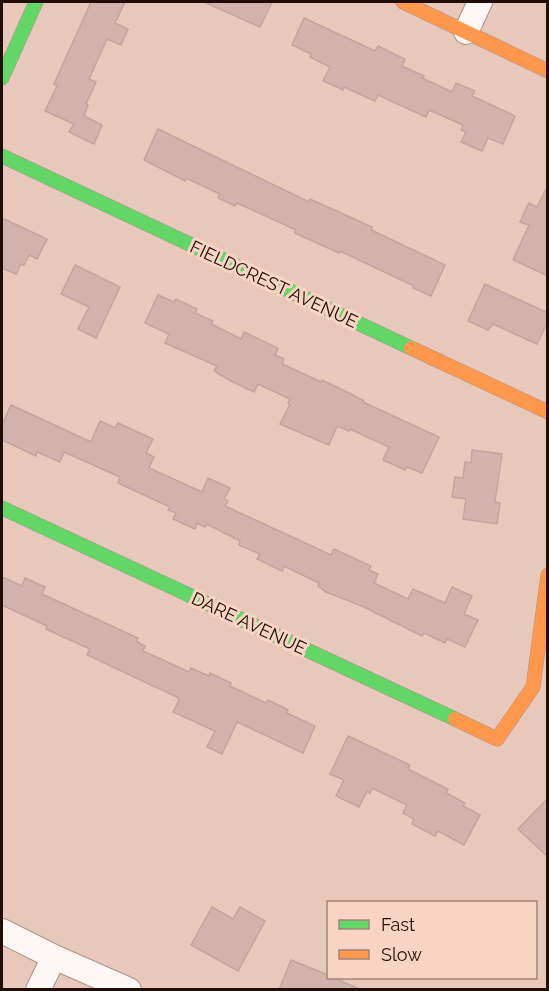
<svg xmlns="http://www.w3.org/2000/svg" width="549" height="991" viewBox="0 0 549 991" font-family="Raleway,sans-serif">
  <style>
    .building { fill: #d3b4ad; stroke: #c0a69f; stroke-width: 1.5 }
    .lines { fill: none; stroke-linecap: round; stroke-linejoin: round }
    .street-casing { stroke: #ac9388; stroke-width: 26 }
    .fast-casing { stroke: #ac9388; stroke-width: 15 }
    .slow-casing { stroke: #ac9388; stroke-width: 15 }
    .street { stroke: #fcf7f5; stroke-width: 24 }
    .fast { stroke: #63d668; stroke-width: 14 }
    .slow { stroke: #ff974d; stroke-width: 14 }
    .labels { text-anchor: middle; dominant-baseline: central; stroke-width: 6; stroke-linejoin: round; paint-order: stroke }
    .street-label { font-size: 18px; fill: #210d05; stroke: #f8d4c4 }
  </style>
  <rect width="100%" height="100%" fill="#e8c8ba"/>
  <!-- building -->
  <g class="building">
    <path d="M91,2h34l-10,21 13,6 -7,16 -14,-6 -18,40 7,3 -10,22 2,1 -4,11 18,9 -8,19 -25,-12 5,-8 -29,-13 12,-25 -3,-2z"/>
    <path d="M204,2h68l-12,25z"/>
    <path d="M304,18l71,33 3,-5 27,13 -3,7 22,10 -2,2 30,14 4,-9 19,8 -3,5 43,20 -12,28 -15,-6 -6,13 -21,-9 5,-10 -5,-2 2,-5 -34,-15 -3,7 -48,-22 -3,6 -31,-14 -1,3 -20,-9 7,-14 -20,-10 1,-3 -19,-9z"/>
    <path d="M158,129l151,73 1,-3 62,28 -1,3 74,35 -14,31 -18,-8 1,-2 -74,-35 -1,2 -44,-20 1,-3 -59,-27 -2,3 -17,-8 2,-4 -34,-16 -1,3 -41,-21z"/>
    <path d="M548,185v91l-35,-16 16,-35 -9,-3 9,-19 8,4z"/>
    <path d="M2,218l45,21 -10,20 -8,-4 -5,10 -3,-1 -5,10 -14,-6z"/>
    <path d="M75,265l45,22 -24,51 -18,-9 11,-22 -28,-13z"/>
    <path d="M485,284l63,29v8l-11,23 -44,-20 -5,6 -20,-9z"/>
    <path d="M158,295l16,7 2,-3 21,10 -2,4 18,8 -2,3 30,15 3,-7 34,16 -3,7 9,4 -2,5 39,18 1,-2 27,13 15,8 -1,1 76,35 -17,36 -15,-6 -2,3 -22,-10 6,-13 -39,-18 -1,2 -12,-5 -8,19 -49,-21 10,-20 -2,-1 2,-4 -32,-15 -4,8 -25,-12 -15,-9 3,-5 -52,-23 4,-9 -24,-11z"/>
    <path d="M11,405l80,37 9,-21 15,7 3,-5 35,16 -7,14 8,4 -5,11 53,24 6,-14 22,10 -6,11 4,2 -3,5 106,49 3,-6 37,17 -2,4 9,4 -4,9 34,16 5,-10 32,14 7,-16 20,9 -8,18 14,6 -13,27 -18,-8 -2,4 -21,-10 -2,3 -60,-30 -36,-14 -8,-6 1,-3 -35,-17 -2,5 -25,-12 3,-5 -21,-9 1,-4 -33,-17 -2,3 -8,-4 -2,6 -22,-10 3,-6 -8,-3 2,-3 -52,-24 2,-6 -56,-25 -4,10 -23,-10 -1,4 -34,-16v-15z"/>
    <path d="M472,450l30,4 -7,48 5,1 -3,21 -34,-5 3,-20 -14,-2 3,-20 8,1 2,-16 6,1z"/>
    <path d="M2,577l20,9 3,-8 20,9 -3,7 96,44 -2,3 9,5 -2,5 46,21 2,-4 18,8 1,-3 21,10 -1,3 36,17 2,-3 20,10 -1,3 28,13 -12,27 -66,-31 -15,32 -15,-7 8,-16 -42,-19 6,-12 -2,-3 -90,-42 3,-6 -44,-20 1,-3 -45,-21z"/>
    <path d="M348,736l62,29 -2,4 40,20 -2,4 19,10 -2,3 17,9 -16,30 -26,-14 -3,5 -23,-12 2,-5 -11,-6 4,-8 -35,-17 -2,5 -3,-2 -8,16 -23,-11 8,-16 -14,-6z"/>
    <path d="M548,798v59l-30,-28z"/>
    <path d="M212,907l21,12 7,-12 25,14 -27,50 -47,-26z"/>
    <path d="M291,960l37,15v3h6l28,12h-83z"/>
  </g>
  <g class="lines">
    <defs>
      <g id="street">
        <path d="M466,32l14,-30"/>
        <path d="M2,931l52,26 75,33"/>
        <path d="M38,990l16,-33"/>
      </g>
      <g id="fast">
        <path d="M2,78l34,-76"/>
        <path d="M2,156l409,192"/>
        <path d="M2,508l453,211"/>
      </g>
      <g id="slow">
        <path d="M403,2l145,69"/>
        <path d="M411,348l137,64"/>
        <path d="M455,719l42,20 36,-52 15,-112"/>
      </g>
    </defs>
    <!-- street casing -->
    <use href="#street" class="street-casing"/>
    <!-- fast casing -->
    <use href="#fast" class="fast-casing"/>
    <!-- slow casing -->
    <use href="#slow" class="slow-casing"/>
    <!-- street -->
    <use href="#street" class="street"/>
    <!-- fast -->
    <use href="#fast" class="fast"/>
    <!-- slow -->
    <use href="#slow" class="slow"/>
  </g>
  <g class="labels">
    <!-- street labels -->
    <g class="street-label">
      <text transform="translate(274 284) rotate(25)">FIELDCREST AVENUE</text>
      <text transform="translate(249 623) rotate(25)">DARE AVENUE</text>
    </g>
  </g>
  <!-- border -->
  <rect width="549" height="991" fill="none" stroke="#210d05" stroke-width="6"/>
  <!-- legend -->
  <rect x="327" y="901" width="210" height="78" fill="#f8d4c4" stroke="#a28478" stroke-width="1.5"/>
  <rect x="339" y="920" width="30" height="9" fill="#63d668" stroke="#a28478" stroke-width="1.5"/>
  <text x="381" y="931" font-size="18" fill="#210d05">Fast</text>
  <rect x="339" y="950" width="30" height="9" fill="#ff974d" stroke="#a28478" stroke-width="1.5"/>
  <text x="381" y="961" font-size="18" fill="#210d05">Slow</text>
</svg>
